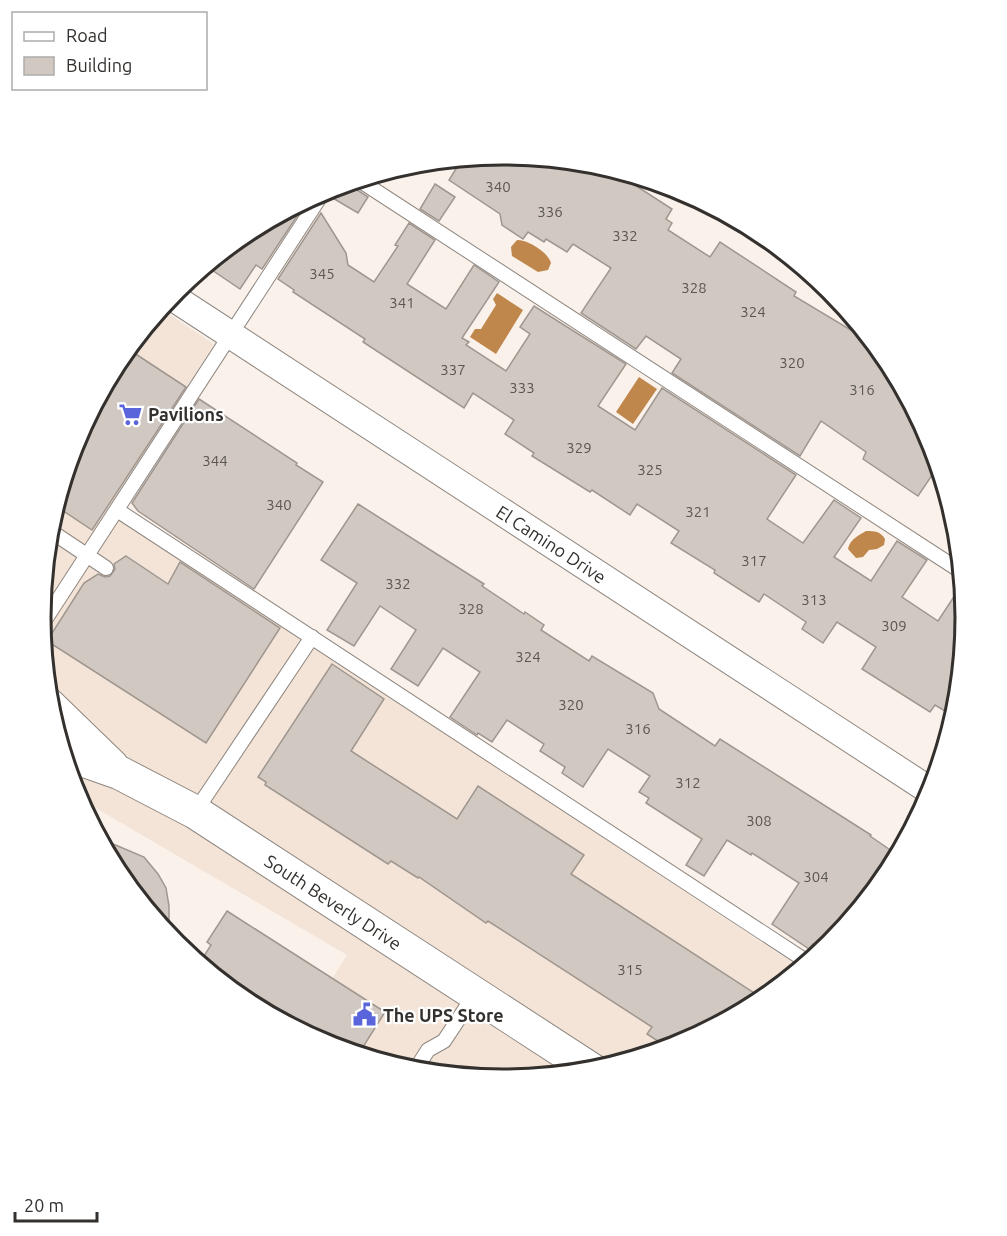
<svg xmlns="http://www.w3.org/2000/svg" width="1007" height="1236" viewBox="0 0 1007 1236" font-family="Ubuntu,sans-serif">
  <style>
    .built { fill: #f3e4d7 }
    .water { fill: #c0874c }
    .building { fill: #d1c9c1; stroke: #9e968f; stroke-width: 1.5 }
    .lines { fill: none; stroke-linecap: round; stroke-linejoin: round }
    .lane-casing { stroke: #8f8780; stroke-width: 16 }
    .street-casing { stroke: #8f8780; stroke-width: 29 }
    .secondary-casing { stroke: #8f8780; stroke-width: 35 }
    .lane { stroke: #fff; stroke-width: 14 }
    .street { stroke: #fff; stroke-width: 27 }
    .secondary { stroke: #fff; stroke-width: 33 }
    .labels { text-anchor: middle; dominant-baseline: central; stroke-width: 4.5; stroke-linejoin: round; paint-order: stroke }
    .number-label { font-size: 15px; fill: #5a5652 }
    .poi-label { font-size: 18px; font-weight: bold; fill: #33302d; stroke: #fff; text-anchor: start }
    .street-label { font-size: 18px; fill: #33302d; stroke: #fff }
    .rim { fill: none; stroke: #33302d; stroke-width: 3 }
  </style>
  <rect width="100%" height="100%" fill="#faf1ea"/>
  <!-- built -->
  <path class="built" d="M161,309l53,35 -105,167 693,458 -42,34 -80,43 -87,26 -90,9 -90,-9 -87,-26 -26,-15 47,-76 -270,-158 -28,-89 -8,-90 8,-91 27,-87 43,-80z"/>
  <!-- water -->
  <g class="water">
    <path d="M517,240c11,0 31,12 34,23l-3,7 -10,2 -26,-16 -1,-9z"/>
    <path d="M497,293l26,17 -27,44 -26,-17 5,-8h6l15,-24 -3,-6z"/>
    <path d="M639,377l18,12 -24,35 -17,-12z"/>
    <path d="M866,531c9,0 14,0 19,8l-1,6 -7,4 -8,1 -6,7 -7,1 -8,-9c2,-10 10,-13 18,-18z"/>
  </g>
  <!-- building -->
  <g class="building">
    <path d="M504,155l90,9 16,5 62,40 -6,10 6,4 -4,7 42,27 10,-15 76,50 -2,4 82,49 13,16 42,80 8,24 -21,31 -55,-37 3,-7 -45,-31 -21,35 -128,-83 9,-14 -35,-23 -10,13 -55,-36 30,-45 -38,-24 -6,8 -21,-13 -2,3 -16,-10 -5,7 -21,-14 -2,-11 -51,-34 13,-21z"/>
    <path d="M349,183h2l3,5 14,9 -10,16 -27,-16 1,-9z"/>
    <path d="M435,184l20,13 -16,24 -19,-12z"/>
    <path d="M307,201l-45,68 -6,-4 -16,24 -34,-23 41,-33z"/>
    <path d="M321,213l25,40 2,12 26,17 24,-36 -3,-1 14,-22 26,17 -28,44 39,25 28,-44 25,17 -37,56 7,4 -3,3 40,26 24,-37 -10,-7 14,-21 92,58 -28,42 37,24 27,-42 134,87 -29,44 36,24 31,-43 27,18 -27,39 37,24 26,-40 30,19 -25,37 36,24 25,-38 3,35 -8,91 -3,8 -20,-12 -5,7 -68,-43 14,-22 -39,-25 -14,21 -21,-14 4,-7 -42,-28 -5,8 -45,-29 1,-3 -44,-27 8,-12 -42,-27 -7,11 -38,-25 -2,2 -58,-36 2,-3 -29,-19 9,-14 -41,-27 -9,15 -101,-66 2,-3 -72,-47 1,-2 -16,-11z"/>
    <path d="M128,349l58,38 -94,143 -36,-24 20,-65 43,-81z"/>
    <path d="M199,399l98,64 -1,2 27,17 -69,107 -116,-78 -6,-8z"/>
    <path d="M358,504l126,80 -2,2 42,28 1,-2 19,13 -3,5 48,31 3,-5 61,37 6,16 56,37 5,-7 151,96 -1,1 29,20 -11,20 -57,70 -7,5 -11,-7 -4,5 -37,-25 27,-41 -47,-30 -1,2 -24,-15 -23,36 -18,-11 16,-26 -56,-36 3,-5 -10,-6 11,-16 -42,-27 -25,38 -21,-14 3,-6 -25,-16 4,-7 -37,-24 -15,22 -14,-9 -1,2 -27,-18 30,-45 -37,-24 -25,38 -27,-17 25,-39 -36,-24 -26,40 -27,-16 30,-47 -36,-23z"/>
    <path d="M126,556l42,28 12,-22 100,66 -74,115 -159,-102 37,-58 14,-9 7,3 5,-1 5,-7 -1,-5z"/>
    <path d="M332,664l52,35 -33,52 106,68 21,-33 106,69 -13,19 194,126 -85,46 -10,3 -23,-15 5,-7 -164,-106 -2,2 -67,-46 -1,1 -27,-17 -3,3 -123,-79 1,-3 -8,-5z"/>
    <path d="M99,838l45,19 14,17 8,14 3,18v30l-51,-61z"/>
    <path d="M227,911l158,101 -27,43 -32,-9 -80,-43 -47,-39 12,-19 -4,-3z"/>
  </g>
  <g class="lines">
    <defs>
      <g id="lane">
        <path d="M359,180l603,392"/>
        <path d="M117,510l692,453"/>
        <path d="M49,530l57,38"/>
        <path d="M41,626l283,-435"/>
        <path d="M195,812l117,-175"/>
        <path d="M414,1072l14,-22 16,-9 31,-47"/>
      </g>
      <g id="street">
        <path id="s1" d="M171,296l761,496"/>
      </g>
      <g id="secondary">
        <path d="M49,705l63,61"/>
        <path id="s2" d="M63,753l57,20 75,39 400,260"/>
      </g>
    </defs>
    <!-- lane casing -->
    <use href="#lane" class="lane-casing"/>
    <!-- street casing -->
    <use href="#street" class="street-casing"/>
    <!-- secondary casing -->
    <use href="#secondary" class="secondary-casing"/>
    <!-- lane -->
    <use href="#lane" class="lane"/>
    <!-- street -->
    <use href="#street" class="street"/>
    <!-- secondary -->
    <use href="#secondary" class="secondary"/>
  </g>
  <!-- icons -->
  <defs>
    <symbol id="supermarket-bare" viewBox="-9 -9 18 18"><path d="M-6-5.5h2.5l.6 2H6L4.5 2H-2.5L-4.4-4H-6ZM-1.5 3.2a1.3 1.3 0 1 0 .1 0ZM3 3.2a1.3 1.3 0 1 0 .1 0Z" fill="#5a64db" stroke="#fff" stroke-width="2.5" paint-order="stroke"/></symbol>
    <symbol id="civic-bare" viewBox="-9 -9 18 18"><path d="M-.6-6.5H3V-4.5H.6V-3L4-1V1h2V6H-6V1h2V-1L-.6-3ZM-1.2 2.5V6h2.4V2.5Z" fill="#5a64db" stroke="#fff" stroke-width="2.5" paint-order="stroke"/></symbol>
  </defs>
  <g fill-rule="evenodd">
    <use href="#supermarket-bare" x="114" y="398" width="33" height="33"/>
    <use href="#civic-bare" x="348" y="998" width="33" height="33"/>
  </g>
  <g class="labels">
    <!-- number labels -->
    <g class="number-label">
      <text x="498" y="186">340</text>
      <text x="550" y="211">336</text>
      <text x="625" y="235">332</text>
      <text x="322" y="273">345</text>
      <text x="694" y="287">328</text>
      <text x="402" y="302">341</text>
      <text x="753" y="311">324</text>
      <text x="792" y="362">320</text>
      <text x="453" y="369">337</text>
      <text x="522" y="387">333</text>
      <text x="862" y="389">316</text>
      <text x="579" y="447">329</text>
      <text x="215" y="460">344</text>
      <text x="650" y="469">325</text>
      <text x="279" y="504">340</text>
      <text x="698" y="511">321</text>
      <text x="754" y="560">317</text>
      <text x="398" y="583">332</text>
      <text x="814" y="599">313</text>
      <text x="471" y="608">328</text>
      <text x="894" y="625">309</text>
      <text x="528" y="656">324</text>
      <text x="571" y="704">320</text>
      <text x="638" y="728">316</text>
      <text x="688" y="782">312</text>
      <text x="759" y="820">308</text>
      <text x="816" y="876">304</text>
      <text x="630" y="969">315</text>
    </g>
    <!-- poi labels -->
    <g class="poi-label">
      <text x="148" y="414">Pavilions</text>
      <text x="383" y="1015">The UPS Store</text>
    </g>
    <!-- street labels -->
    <g class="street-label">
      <text stroke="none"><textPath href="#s1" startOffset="454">El Camino Drive</textPath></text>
      <text stroke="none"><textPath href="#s2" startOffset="310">South Beverly Drive</textPath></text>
    </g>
  </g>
  <!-- crop -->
  <path d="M0 0H1007V1236H0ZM51 617a452 452 0 1 1 904 0a452 452 0 1 1-904 0Z" fill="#fff" fill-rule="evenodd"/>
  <path class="rim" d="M51 617a452 452 0 1 1 904 0a452 452 0 1 1-904 0Z"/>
  <!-- legend -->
  <rect x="12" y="12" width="195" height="78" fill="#ffffff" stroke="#adacab" stroke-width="1.5"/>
  <rect x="24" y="32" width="30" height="9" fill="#ffffff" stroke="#adacab" stroke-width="1.5"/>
  <text x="66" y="42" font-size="18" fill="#33302d">Road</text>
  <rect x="24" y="57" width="30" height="18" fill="#d1c9c1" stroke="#adacab" stroke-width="1.5"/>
  <text x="66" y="72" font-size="18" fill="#33302d">Building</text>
  <!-- scale -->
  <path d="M15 1212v9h82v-9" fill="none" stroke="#33302d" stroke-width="3"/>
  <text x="24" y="1212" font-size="18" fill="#33302d" stroke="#ffffff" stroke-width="4.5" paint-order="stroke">20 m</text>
</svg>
